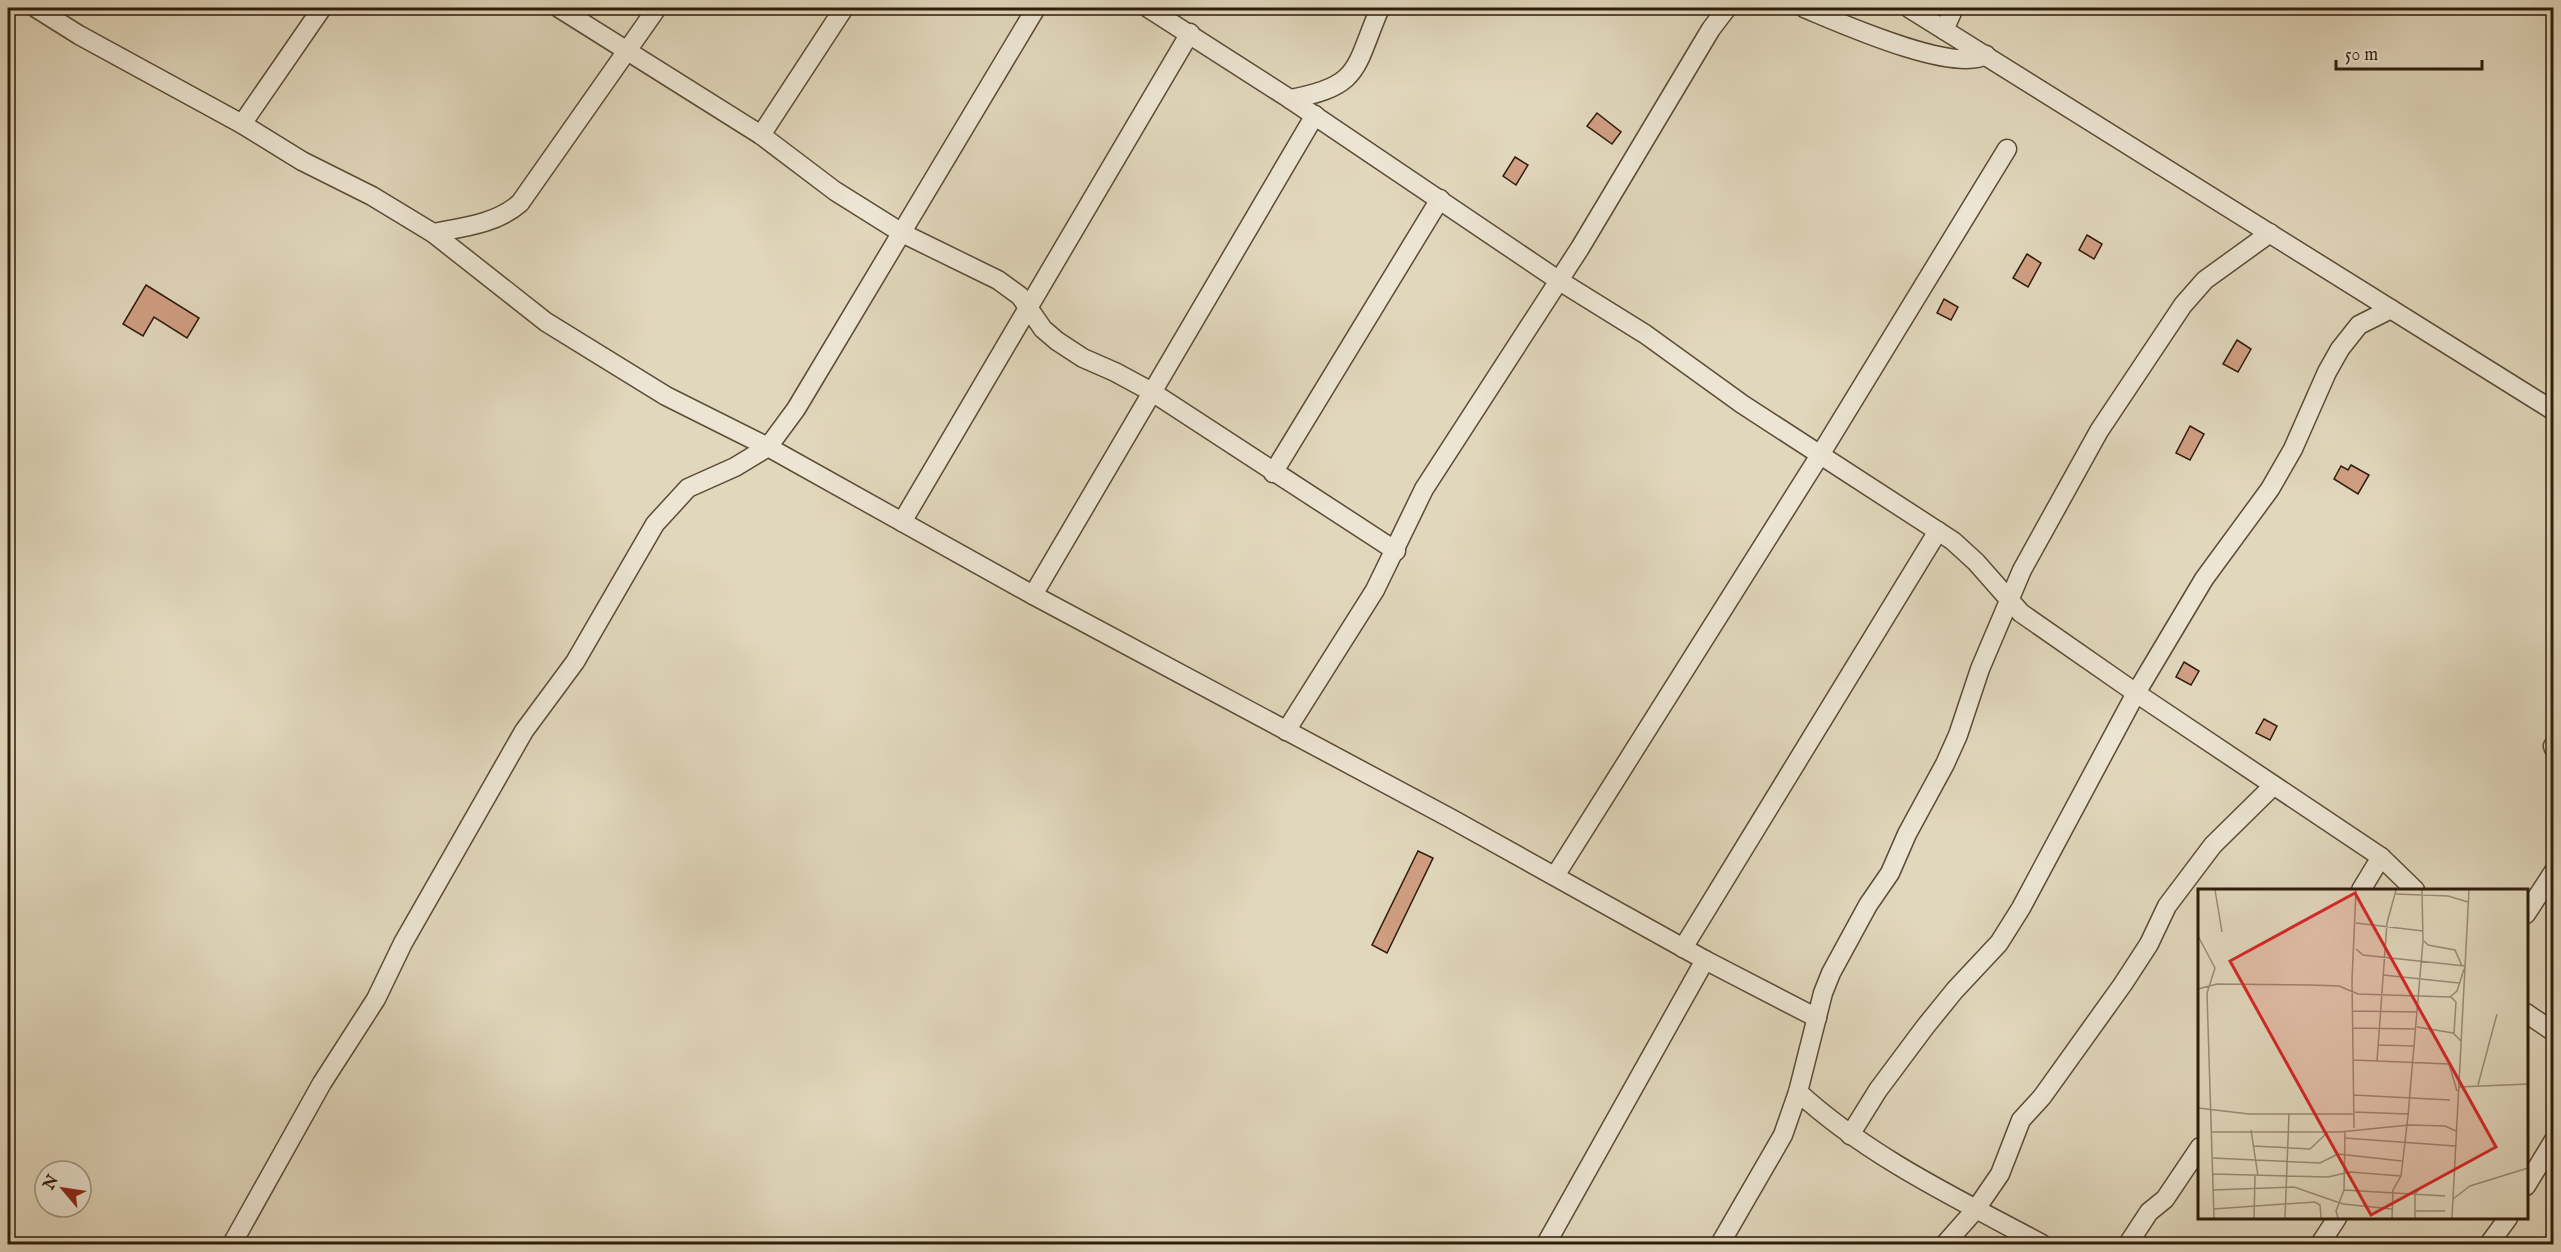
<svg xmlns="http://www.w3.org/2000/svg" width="2561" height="1252" viewBox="0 0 2561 1252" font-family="'IM FELL English',serif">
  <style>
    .building { fill: #d09e82; stroke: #2e1c0a; stroke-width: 1.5 }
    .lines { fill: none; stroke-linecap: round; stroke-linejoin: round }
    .street-casing { stroke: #5b4b36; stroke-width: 21 }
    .street { stroke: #ece5d3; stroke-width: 18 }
    .inset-road { fill: none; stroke: #998c75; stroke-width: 1.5 }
    .view { fill: #d62828; fill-opacity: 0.15; stroke: #d62828; stroke-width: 3 }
    .inset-edge { fill: none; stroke: #2e1c0a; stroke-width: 3 }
  </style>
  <rect width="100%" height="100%" fill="#e1d7bc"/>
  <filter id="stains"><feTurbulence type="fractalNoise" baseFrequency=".00333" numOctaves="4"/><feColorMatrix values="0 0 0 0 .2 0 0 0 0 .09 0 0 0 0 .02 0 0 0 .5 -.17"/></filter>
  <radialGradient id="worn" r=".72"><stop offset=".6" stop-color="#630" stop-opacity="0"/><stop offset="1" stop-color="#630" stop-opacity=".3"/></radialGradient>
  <!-- building -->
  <g class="building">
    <path d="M1597,113l24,19 -9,12 -25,-18z"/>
    <path d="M1515,157l13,8 -12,20 -13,-9z"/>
    <path d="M2087,235l15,9 -8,15 -15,-9z"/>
    <path d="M2027,254l14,9 -13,24 -15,-9z"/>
    <path d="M146,285l53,33 -12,20 -33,-21 -11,19 -20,-12z"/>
    <path d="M1944,299l14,8 -7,13 -14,-7z"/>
    <path d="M2237,340l14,9 -13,23 -15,-8z"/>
    <path d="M2190,426l14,8 -14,26 -14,-7z"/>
    <path d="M2351,465l18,10 -11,19 -24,-15 7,-13 7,4z"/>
    <path d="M2184,662l15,9 -8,14 -15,-8z"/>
    <path d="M2264,719l13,7 -7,14 -14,-7z"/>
    <path d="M1418,851l15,7 -46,95 -15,-8z"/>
  </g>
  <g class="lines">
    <defs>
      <g id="street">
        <path d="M36,8l43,27 163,89 60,37 70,35 61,37 113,89 120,74 102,51 265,148 417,223 255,142 112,58"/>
        <path d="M559,8l202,127 74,56 67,42 96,47 22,16 23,33 14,12 26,17 32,14 37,20 244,159"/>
        <path d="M1148,8l142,91 268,181 87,54 97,70 211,137 23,21 45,51 115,80 245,164 34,33"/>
        <path d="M1804,8c34,14 149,66 182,47"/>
        <path d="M1909,8l645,403"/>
        <path d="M1944,30l10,-22"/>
        <path d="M1290,99c72,-13 64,-31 90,-91"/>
        <path d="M242,124l80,-116"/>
        <path d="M761,135l83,-127"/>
        <path d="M433,233c31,-6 63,-9 87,-30l137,-195"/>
        <path d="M1273,473l167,-274"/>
        <path d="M902,522l288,-489"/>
        <path d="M1033,595l282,-480"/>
        <path d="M1286,731l89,-141 49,-101 156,-241 131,-219 16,-21"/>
        <path d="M2553,746l1,3"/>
        <path d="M1555,876l265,-421 187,-306"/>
        <path d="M2361,890l20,-33"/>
        <path d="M2526,914l28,-43"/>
        <path d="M1683,948l255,-417"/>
        <path d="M2526,1013l28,19"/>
        <path d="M1798,1092c71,65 160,107 244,152"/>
        <path d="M1850,1135l28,-45 47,-63 30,-37 44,-47 22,-35 115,-215 68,-114 66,-90 23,-40 34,-77 13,-23 19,-24 32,-16"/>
        <path d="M2526,1186l28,-46"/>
        <path d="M232,1244l90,-161 54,-84 27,-56 121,-212 51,-69 80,-138 33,-36 47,-21 33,-20 28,-38 240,-401"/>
        <path d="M1546,1244l159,-284"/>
        <path d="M1720,1244l63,-109 15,-43 25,-99 8,-20 37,-68 22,-32 17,-39 38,-70 13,-29 22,-66 42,-99 77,-139 84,-126 22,-25 65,-47"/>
        <path d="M1945,1244l31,-35 24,-35 21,-54 21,-23 81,-113 26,-40 18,-38 46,-61 60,-59"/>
        <path d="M2128,1244l21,-32 16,-13 35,-52"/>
        <path d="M2320,1244l17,-26"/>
        <path d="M2489,1244l19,-26"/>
      </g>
    </defs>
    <!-- street casing -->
    <use href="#street" class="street-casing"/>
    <!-- street -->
    <use href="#street" class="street"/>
  </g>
  <!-- overview -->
  <g transform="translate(2198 889)">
    <rect width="330" height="330" fill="#e1d7bc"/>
    <path class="inset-road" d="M17,1l7,42M198,5l52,2 20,6M158,34l67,8M0,47l17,32 -8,25 7,225M226,52l4,4 27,5 7,16M158,60l7,6 102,11M185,86l76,8M0,100l19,-5 94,1 28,1 19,8 92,3 7,-6 7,-22M253,108l5,5 -2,31M154,122l65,1M219,138l36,6 8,8M154,139l64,1M180,156l36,1M155,171l96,4 8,27M179,172l10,-138 9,-33M280,196l19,-71M261,198l69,-3M155,206l97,5M0,219l51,6h104M155,223l55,2M156,239l-2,-148 4,-90M53,241l7,46M13,243h129l69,-7 36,1 11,5M146,249l111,8M55,257l57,3 18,-17M15,269l107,5 18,-9 64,7M15,285l115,3 22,-5 51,4M15,301l81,-3 49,17 49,5M146,301l101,6M255,310l17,-13 58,-18M15,320l102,-7 5,3 1,13M217,322h30M56,329l1,-42M87,329l4,-104M140,329l-2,-7 8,-21 1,-59M194,329l1,-28 8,-14 7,-60 15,-175 -1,-51M217,329v-24l6,-7M254,329l17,-328"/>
    <path class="view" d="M157,4l141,254 -125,68 -141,-254z"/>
    <rect width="330" height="330" class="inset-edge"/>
  </g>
  <!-- margin -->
  <rect width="2561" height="1252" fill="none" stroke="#e1d7bc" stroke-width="30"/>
  <rect x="9" y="9" width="2543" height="1234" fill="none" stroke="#2e1c0a" stroke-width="3"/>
  <rect x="15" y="15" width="2531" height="1222" fill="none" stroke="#2e1c0a" stroke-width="1.5"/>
  <!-- north arrow -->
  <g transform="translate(63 1189) rotate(299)"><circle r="28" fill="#ece5d3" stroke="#a09583" stroke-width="1.5"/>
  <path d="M0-4.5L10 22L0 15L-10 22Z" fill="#8f2418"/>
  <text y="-9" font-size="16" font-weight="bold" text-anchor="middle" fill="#2e1c0a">N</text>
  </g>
  <!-- scale -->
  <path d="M2336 60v9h146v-9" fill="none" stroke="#2e1c0a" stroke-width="3"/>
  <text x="2345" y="60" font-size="18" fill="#2e1c0a" stroke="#ece5d3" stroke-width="4.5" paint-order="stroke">50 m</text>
  <rect width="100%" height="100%" filter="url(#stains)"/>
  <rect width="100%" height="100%" fill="url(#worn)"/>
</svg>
